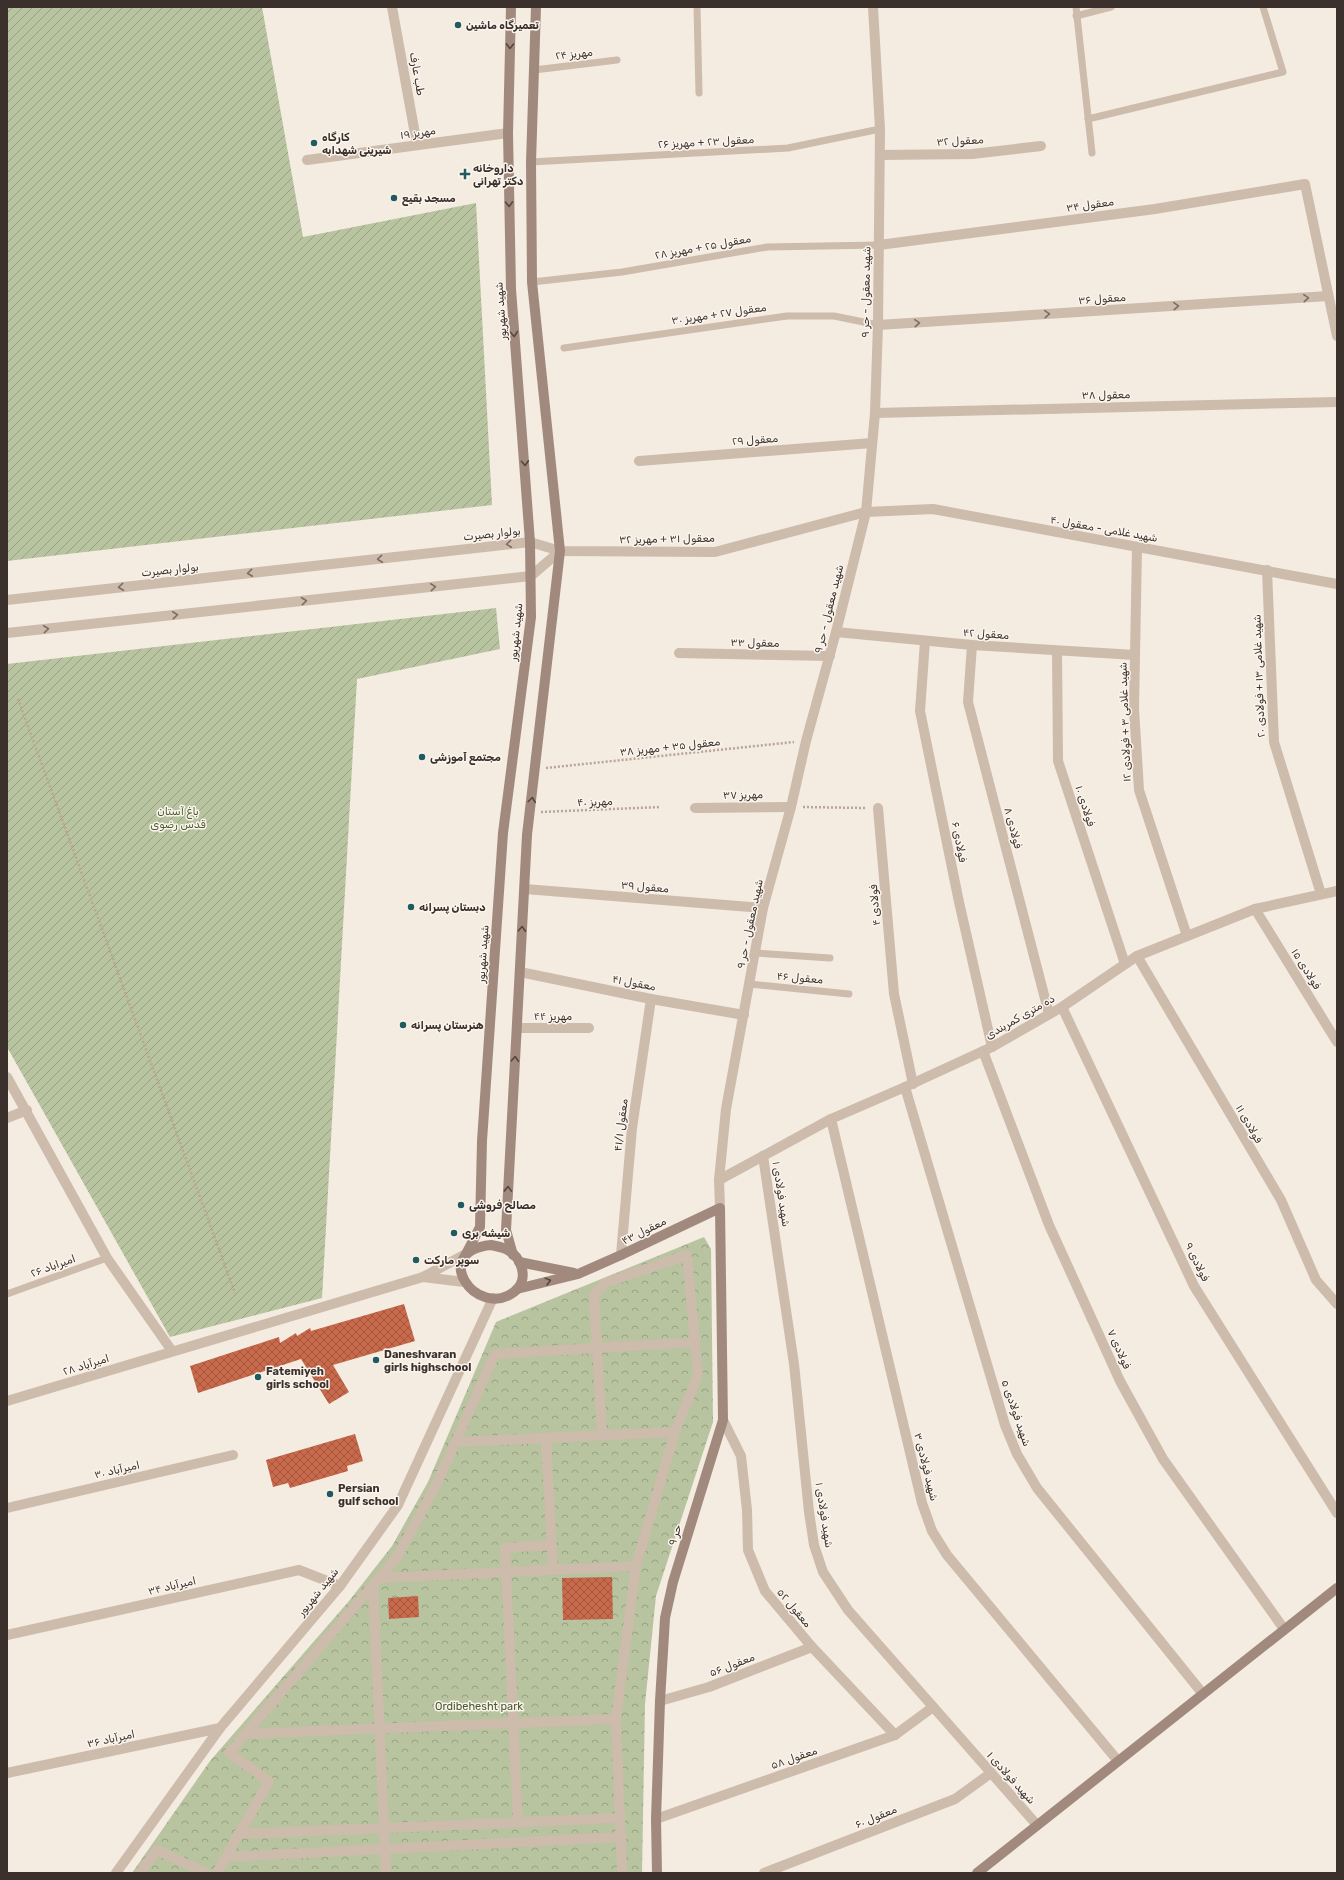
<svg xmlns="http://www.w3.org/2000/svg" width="1344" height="1880" viewBox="0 0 1344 1880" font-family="Rubik,'Noto Sans Arabic',sans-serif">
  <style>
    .park { fill: url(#park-crowns) }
    .garden { fill: url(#garden-furrows) }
    .building { fill: url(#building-cross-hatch) }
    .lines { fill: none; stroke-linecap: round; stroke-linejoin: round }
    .path { stroke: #b9a596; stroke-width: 2.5; stroke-dasharray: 2 2; stroke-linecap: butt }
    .lane { stroke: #cdbbac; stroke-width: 7 }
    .street { stroke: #cdbbac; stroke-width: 10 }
    .secondary { stroke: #a18a7d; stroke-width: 10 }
    .oneway { stroke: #544640 }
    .oneway2 { stroke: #7d6f65 }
    .poi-dot { fill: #1f5a5e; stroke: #fbf5ee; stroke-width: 1.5 }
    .labels { text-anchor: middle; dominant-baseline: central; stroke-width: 3; stroke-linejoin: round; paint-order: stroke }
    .poi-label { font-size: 11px; font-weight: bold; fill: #3b302b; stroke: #fbf5ee; text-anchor: start }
    .street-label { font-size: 11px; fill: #3b302b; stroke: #fbf5ee }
    .park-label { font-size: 11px; fill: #4a5a2e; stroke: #fbf5ee }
  </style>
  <defs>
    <pattern id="park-crowns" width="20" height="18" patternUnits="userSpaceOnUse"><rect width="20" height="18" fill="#b8c4a0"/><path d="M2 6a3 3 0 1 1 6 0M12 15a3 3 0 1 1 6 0" fill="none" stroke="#97a083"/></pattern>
    <pattern id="garden-furrows" width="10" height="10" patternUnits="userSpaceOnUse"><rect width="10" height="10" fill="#b8c4a0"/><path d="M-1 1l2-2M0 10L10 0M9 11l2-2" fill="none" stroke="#97a083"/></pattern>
    <pattern id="building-cross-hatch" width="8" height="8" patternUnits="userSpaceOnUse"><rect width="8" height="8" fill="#c8694b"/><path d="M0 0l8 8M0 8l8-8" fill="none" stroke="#a4573f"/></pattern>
  </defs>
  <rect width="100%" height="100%" fill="#f4ebe1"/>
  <!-- park -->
  <path class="park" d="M704,1237l7,12 2,173 -57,174 -11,108 -3,169h-510l78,-112 139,-160 43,-55 36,-64 68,-160z"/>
  <!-- garden -->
  <g class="garden">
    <path d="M7,7h255l41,230 173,-34 16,302 -485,56z"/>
    <path d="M496,608l4,41 -143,30 -35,619 -152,39 -163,-290v-383z"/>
  </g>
  <!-- building -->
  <g class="building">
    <path d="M404,1304l11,37 -82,24 16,27 -20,12 -28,-45 -103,34 -8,-27 89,-29 1,6 16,-10 1,3 13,-8 1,3z"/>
    <path d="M355,1434l8,27 -16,5 1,5 -58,17 -2,-5 -15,4 -7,-27z"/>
    <path d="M612,1577l1,42 -50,1 -1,-42z"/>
    <path d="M418,1596l1,21 -30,2 -1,-21z"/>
  </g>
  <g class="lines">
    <!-- path -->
    <g class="path">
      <path d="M18,699l217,594"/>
      <path d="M546,768l248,-26"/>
      <path d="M803,807l63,1"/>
      <path d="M541,812l119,-5"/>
    </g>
    <!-- lane -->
    <g class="lane">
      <path d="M697,7l2,86"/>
      <path d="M1076,7l16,146"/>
      <path d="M1076,16l35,-9"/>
      <path d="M534,70l83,-10"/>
      <path d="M1088,119l195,-47 -20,-65"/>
      <path d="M531,162l257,-14 92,-19"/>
      <path d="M532,282l90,-10 145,-25 112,-2"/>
      <path d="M564,348l223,-32h47l44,9"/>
      <path d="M755,953l75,5"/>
      <path d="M749,984l100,10"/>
      <path d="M7,1294l100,-36"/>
    </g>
    <!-- street -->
    <g class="street">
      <path d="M392,7l25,138"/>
      <path d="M880,155l92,-1 69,-8"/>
      <path d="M307,160l201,-27"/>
      <path d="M879,245l276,-36 150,-25 32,152"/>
      <path d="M878,325l450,-29"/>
      <path d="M875,413l462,-11"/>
      <path d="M639,461l233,-18"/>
      <path d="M1137,547l-3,162 5,81 48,146"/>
      <path d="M1267,570l7,172 47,152"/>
      <path d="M7,600l523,-58 30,9 155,1 151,-40 67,-3 404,75"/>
      <path d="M836,632l136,13 163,10"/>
      <path d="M7,633l524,-57 29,-25"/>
      <path d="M925,641l-5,70 39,191 33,145"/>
      <path d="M972,645l-4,57 81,312"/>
      <path d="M1057,651l1,110 67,203"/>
      <path d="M679,653l151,3"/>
      <path d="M695,808l96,-1"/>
      <path d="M878,808l16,186 19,90"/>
      <path d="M525,889l238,19"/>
      <path d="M1255,909l82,133"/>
      <path d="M1137,956l144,244 35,80 21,24"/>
      <path d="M520,972l131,27 93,16"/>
      <path d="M1062,1007l132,279 143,227"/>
      <path d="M517,1028h72"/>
      <path d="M983,1051l66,174 71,156 43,78 121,170"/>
      <path d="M7,1077l100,181 65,93"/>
      <path d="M905,1087l100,338 12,29 20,34 166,206"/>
      <path d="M7,1118l20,-8"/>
      <path d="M831,1119l91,384 10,28 15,24 171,206"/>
      <path d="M763,1156l31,208 15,148 5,33 9,27 25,38 189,215"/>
      <path d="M719,1180l112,-61 74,-32 87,-40 70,-40 75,-51 118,-47 82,-18"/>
      <path d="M720,1208l-1,-28 7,-71 37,-201 28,-101 15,-66 30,-109 30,-120 9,-99 3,-88 2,-196 -7,-122"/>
      <path d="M621,1255l11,-127 19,-129"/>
      <path d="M423,1277l41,5"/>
      <path d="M7,1401l416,-124 43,-23"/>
      <path d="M723,1420l18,36 6,54 1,40 17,41 47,56 83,88"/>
      <path d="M602,1435l-8,-140 11,-12 82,-28 11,120 -23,57 -39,134 -20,153 6,154"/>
      <path d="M546,1438l7,132"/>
      <path d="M456,1442l219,-10"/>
      <path d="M7,1508l226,-53"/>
      <path d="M379,1578l257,-12"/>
      <path d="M373,1585l13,288"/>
      <path d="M7,1635l292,-65 41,16"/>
      <path d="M660,1701l49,-14 103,-40"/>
      <path d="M244,1734l372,-15"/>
      <path d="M7,1773l213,-45"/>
      <path d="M656,1819l239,-84 38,-28"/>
      <path d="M518,1823l-13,-275 47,-3"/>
      <path d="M239,1834l382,-16"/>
      <path d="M226,1857l396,-20"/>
      <path d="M116,1873l104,-145 120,-142 58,-81 95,-207"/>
      <path d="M140,1873l17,-23 49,23"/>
      <path d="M217,1873l52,-92 -40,-28 168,-196 40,-74 58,-129 200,-12"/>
      <path d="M764,1873l191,-74 36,-26"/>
    </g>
    <!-- secondary -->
    <g class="secondary">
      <path d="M491,1245c5,1 10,2 15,4 16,8 24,31 8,43 -38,28 -85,-41 -23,-47z"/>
      <path d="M466,1254l14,-27 2,-86 21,-308 28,-216 -1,-75 -19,-253 -3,-156 3,-126"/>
      <path d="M513,1255l-7,-25 21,-395 33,-284 -28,-269 -1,-120 5,-155"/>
      <path d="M519,1262l55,11"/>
      <path d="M517,1289l61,-15 43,-19 99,-47 3,212 -50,162 -8,36 -5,83 -4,118 1,54"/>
      <path d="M977,1873l360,-285"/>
    </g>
  </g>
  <!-- one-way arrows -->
  <defs><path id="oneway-chevron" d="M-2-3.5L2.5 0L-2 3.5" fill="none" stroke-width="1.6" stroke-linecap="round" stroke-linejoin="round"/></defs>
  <g class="oneway">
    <use href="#oneway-chevron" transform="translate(510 46) rotate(91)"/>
    <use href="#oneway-chevron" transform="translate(509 204) rotate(89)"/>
    <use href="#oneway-chevron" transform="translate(514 334) rotate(85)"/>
    <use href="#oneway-chevron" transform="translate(525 463) rotate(86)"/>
    <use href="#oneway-chevron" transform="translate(532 800) rotate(-83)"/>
    <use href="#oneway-chevron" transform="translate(522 929) rotate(-87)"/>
    <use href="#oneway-chevron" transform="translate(515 1059) rotate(-87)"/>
    <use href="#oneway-chevron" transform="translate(508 1189) rotate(-88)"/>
    <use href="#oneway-chevron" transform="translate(548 1281) rotate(-15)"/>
  </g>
  <g class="oneway2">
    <use href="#oneway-chevron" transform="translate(1306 298) rotate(-4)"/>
    <use href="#oneway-chevron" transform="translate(1176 306) rotate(-4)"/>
    <use href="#oneway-chevron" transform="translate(1047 314) rotate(-4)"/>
    <use href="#oneway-chevron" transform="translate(917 323) rotate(-4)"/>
    <use href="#oneway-chevron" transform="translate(509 544) rotate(174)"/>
    <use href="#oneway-chevron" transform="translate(380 559) rotate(174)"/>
    <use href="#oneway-chevron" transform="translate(250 573) rotate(174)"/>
    <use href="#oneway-chevron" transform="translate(121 587) rotate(174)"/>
    <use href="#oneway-chevron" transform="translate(433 587) rotate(-6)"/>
    <use href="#oneway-chevron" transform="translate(304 601) rotate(-6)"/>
    <use href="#oneway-chevron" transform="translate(175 615) rotate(-6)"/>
    <use href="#oneway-chevron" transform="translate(46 629) rotate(-6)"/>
  </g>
  <!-- markers -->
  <g class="poi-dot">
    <circle cx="458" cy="25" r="4"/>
    <circle cx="314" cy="143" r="4"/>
    <path d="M463 168h4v4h4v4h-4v4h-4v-4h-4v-4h4z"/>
    <circle cx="394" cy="198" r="4"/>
    <circle cx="422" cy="757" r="4"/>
    <circle cx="411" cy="907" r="4"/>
    <circle cx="403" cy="1025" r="4"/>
    <circle cx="461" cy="1205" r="4"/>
    <circle cx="454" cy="1233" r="4"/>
    <circle cx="416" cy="1260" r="4"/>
    <circle cx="376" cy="1360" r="4"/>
    <circle cx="258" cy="1377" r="4"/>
    <circle cx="330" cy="1494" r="4"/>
  </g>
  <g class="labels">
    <!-- poi labels -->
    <g class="poi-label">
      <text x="466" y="25">تعمیرگاه ماشین</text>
      <text x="322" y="137">کارگاه<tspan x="322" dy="13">شیرینی شهدابه</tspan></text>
      <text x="473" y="168">داروخانه<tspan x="473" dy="13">دکتر تهرانی</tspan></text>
      <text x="402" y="198">مسجد بقیع</text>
      <text x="430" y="757">مجتمع آموزشی</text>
      <text x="419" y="907">دبستان پسرانه</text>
      <text x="411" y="1025">هنرستان پسرانه</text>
      <text x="469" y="1205">مصالح فروشی</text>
      <text x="462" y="1233">شیشه بری</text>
      <text x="424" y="1260">سوپر مارکت</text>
      <text x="384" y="1354">Daneshvaran<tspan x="384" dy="13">girls highschool</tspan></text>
      <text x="266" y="1371">Fatemiyeh<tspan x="266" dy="13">girls school</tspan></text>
      <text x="338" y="1488">Persian<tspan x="338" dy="13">gulf school</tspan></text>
    </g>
    <!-- street labels -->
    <g class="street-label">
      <text transform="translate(574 54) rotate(-6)">مهریز ۲۴</text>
      <text transform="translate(417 74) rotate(80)">طب عارف</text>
      <text transform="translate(418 133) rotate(-8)">مهریز ۱۹</text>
      <text transform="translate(960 141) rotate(-3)">معقول ۳۲</text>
      <text transform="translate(706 142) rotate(-3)">معقول ۲۳ + مهریز ۲۶</text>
      <text transform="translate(1090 205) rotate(-8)">معقول ۳۴</text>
      <text transform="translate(703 247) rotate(-10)">معقول ۲۵ + مهریز ۲۸</text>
      <text transform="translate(866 292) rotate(-89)">شهید معقول - حر ۹</text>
      <text transform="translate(1102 299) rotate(-4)">معقول ۳۶</text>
      <text transform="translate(501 311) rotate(-94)">شهید شهریور</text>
      <text transform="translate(719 314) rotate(-8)">معقول ۲۷ + مهریز ۳۰</text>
      <text transform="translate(1106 395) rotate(-1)">معقول ۳۸</text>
      <text transform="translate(755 440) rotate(-4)">معقول ۲۹</text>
      <text transform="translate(1104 529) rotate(10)">شهید غلامی - معقول ۴۰</text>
      <text transform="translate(492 534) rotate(-6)">بولوار بصیرت</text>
      <text transform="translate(667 539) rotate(-1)">معقول ۳۱ + مهریز ۳۲</text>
      <text transform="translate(170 570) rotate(-6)">بولوار بصیرت</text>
      <text transform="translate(829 609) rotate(-76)">شهید معقول - حر ۹</text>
      <text transform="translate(516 632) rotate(-84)">شهید شهریور</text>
      <text transform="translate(986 634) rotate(4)">معقول ۴۲</text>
      <text transform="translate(755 643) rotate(1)">معقول ۳۳</text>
      <text transform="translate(1259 676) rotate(-92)">شهید غلامی ۱۳ + فولادی ۲۰</text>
      <text transform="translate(1125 722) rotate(-92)">شهید غلامی ۳ + فولادی ۱۲</text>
      <text transform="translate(670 747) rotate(-6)">معقول ۳۵ + مهریز ۳۸</text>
      <text transform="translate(743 795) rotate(-1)">مهریز ۳۷</text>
      <text transform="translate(595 802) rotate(-2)">مهریز ۴۰</text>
      <text transform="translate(1085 806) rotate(72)">فولادی ۱۰</text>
      <text transform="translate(1013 828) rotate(75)">فولادی ۸</text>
      <text transform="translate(959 842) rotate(79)">فولادی ۶</text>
      <text transform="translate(645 887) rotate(5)">معقول ۳۹</text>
      <text transform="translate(875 905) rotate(-95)">فولادی ۴</text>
      <text transform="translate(750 924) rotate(-78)">شهید معقول - حر ۹</text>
      <text transform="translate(483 954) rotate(-86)">شهید شهریور</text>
      <text transform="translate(1306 969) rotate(58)">فولادی ۱۵</text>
      <text transform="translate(800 978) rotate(5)">معقول ۴۶</text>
      <text transform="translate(634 983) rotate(11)">معقول ۴۱</text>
      <text x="553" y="1016">مهریز ۴۴</text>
      <text transform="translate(1020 1017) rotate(-30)">ده متری کمربندی</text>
      <text transform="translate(1249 1124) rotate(60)">فولادی ۱۱</text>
      <text transform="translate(621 1125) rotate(-83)">معقول ۴۱/۱</text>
      <text transform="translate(781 1194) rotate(81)">شهید فولادی ۱</text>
      <text transform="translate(644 1231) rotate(-26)">معقول ۴۳</text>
      <text transform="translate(1197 1262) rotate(64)">فولادی ۹</text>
      <text transform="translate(53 1266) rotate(-20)">امیراباد ۲۶</text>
      <text transform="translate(1119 1349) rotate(66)">فولادی ۷</text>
      <text transform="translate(86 1365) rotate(-17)">امیرآباد ۲۸</text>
      <text transform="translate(1016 1413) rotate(71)">شهید فولادی ۵</text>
      <text transform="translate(926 1467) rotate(76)">شهید فولادی ۳</text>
      <text transform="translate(117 1470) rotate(-13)">امیرآباد ۳۰</text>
      <text transform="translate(824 1515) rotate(81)">شهید فولادی ۱</text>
      <text transform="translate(675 1535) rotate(-73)">حر ۹</text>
      <text transform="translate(172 1586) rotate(-13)">امیرآباد ۳۴</text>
      <text transform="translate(318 1592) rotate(-51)">شهید شهریور</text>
      <text transform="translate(794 1608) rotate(50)">معقول ۵۲</text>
      <text transform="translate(732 1665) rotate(-21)">معقول ۵۶</text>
      <text transform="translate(111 1739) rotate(-12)">امیرآباد ۳۶</text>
      <text transform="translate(794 1758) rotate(-19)">معقول ۵۸</text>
      <text transform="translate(1011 1778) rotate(48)">شهید فولادی ۱</text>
      <text transform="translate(876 1817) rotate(-22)">معقول ۶۰</text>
    </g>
    <!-- park labels -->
    <g class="park-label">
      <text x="178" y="811">باغ آستان<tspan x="178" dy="13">قدس رضوی</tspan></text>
      <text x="479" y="1706">Ordibehesht park</text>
    </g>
  </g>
  <!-- border -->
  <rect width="1344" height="1880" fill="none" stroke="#3b302b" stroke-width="16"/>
</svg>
